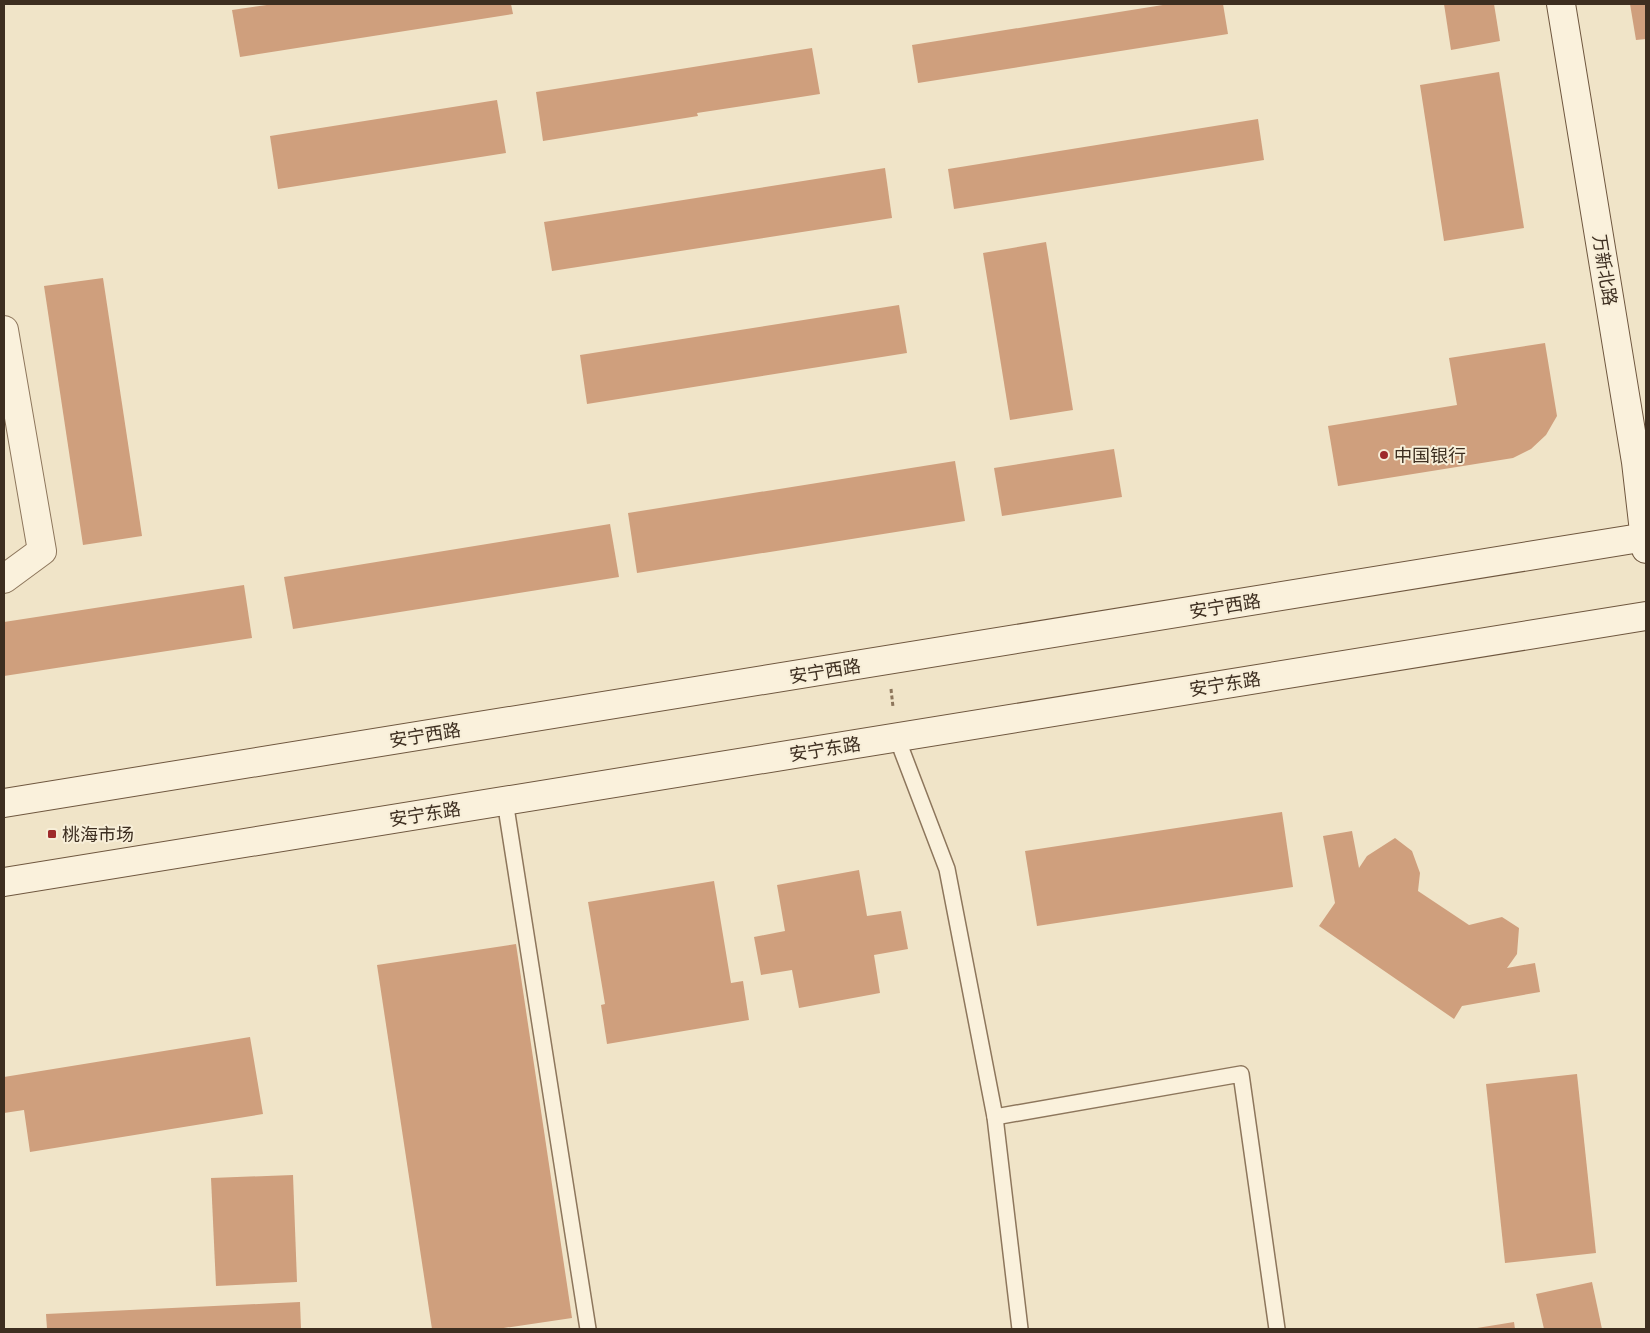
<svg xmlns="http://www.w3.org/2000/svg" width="1650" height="1333" viewBox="0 0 1650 1333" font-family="'Roboto Serif','Noto Sans SC',serif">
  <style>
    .building { fill: #cf9f7d }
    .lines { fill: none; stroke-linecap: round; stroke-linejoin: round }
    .service-casing { stroke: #8d765c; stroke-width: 18 }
    .minor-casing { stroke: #8d765c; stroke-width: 30 }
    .secondary-casing { stroke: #6f573f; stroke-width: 30 }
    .path { stroke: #8d765c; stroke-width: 3; stroke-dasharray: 4 2.5; stroke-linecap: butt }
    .service { stroke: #faf1dc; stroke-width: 15 }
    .minor { stroke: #faf1dc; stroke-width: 28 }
    .secondary { stroke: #faf1dc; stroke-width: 28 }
    .poi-dot { fill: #9e2a2b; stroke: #f7eed8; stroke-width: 2 }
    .labels { text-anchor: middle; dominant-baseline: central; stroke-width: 4; stroke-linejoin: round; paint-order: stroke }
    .street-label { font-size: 18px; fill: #3d2e20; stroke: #f7eed8 }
    .poi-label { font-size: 18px; fill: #3d2e20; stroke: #f7eed8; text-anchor: start }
  </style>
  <rect width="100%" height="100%" fill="#f0e4c8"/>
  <!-- building -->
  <g class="building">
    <path d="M274,4h237l2,10 -273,43 -8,-47z"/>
    <path d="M1169,4h54l5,30 -310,49 -6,-38z"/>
    <path d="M1444,4h50l6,37 -49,9z"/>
    <path d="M1630,4h16v35l-10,1z"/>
    <path d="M812,48l8,46 -123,19 1,3 -155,25 -7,-49z"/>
    <path d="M1499,72l25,156 -80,13 -24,-156z"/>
    <path d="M497,100l9,53 -228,36 -8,-53z"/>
    <path d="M1258,119l6,41 -310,49 -6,-40z"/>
    <path d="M885,168l7,50 -340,53 -8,-49z"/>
    <path d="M1046,242l27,168 -63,10 -27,-167z"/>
    <path d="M103,278l39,258 -59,9 -39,-259z"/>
    <path d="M899,305l8,48 -320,51 -7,-49z"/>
    <path d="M1545,343l12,73 -11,19 -15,14 -18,9 -175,28 -10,-60 129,-21 -8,-47z"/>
    <path d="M1114,449l8,48 -120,19 -8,-48z"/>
    <path d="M955,461l10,60 -328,52 -9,-60z"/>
    <path d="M610,524l9,53 -326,52 -9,-52z"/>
    <path d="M244,585l8,53 -248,38v-54z"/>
    <path d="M1282,812l11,75 -256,39 -12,-75z"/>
    <path d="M1352,831l7,37 8,-12 28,-18 17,13 8,22 -2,18 51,34 33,-8 17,11 -2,26 -10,14 28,-5 5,29 -78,14 -8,13 -135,-93 16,-23 -12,-67z"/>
    <path d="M859,870l8,46 34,-5 7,38 -34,6 6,38 -81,15 -7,-38 -31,5 -7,-38 31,-6 -8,-46z"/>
    <path d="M714,881l17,102 12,-2 6,39 -142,24 -6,-39 4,-1 -17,-102z"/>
    <path d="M516,944l56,374 -75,11h-65l-55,-364z"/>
    <path d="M250,1037l13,77 -233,38 -6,-42 -20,3v-36z"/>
    <path d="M1577,1074l19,179 -91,10 -19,-179z"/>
    <path d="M293,1175l4,107 -81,4 -5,-108z"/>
    <path d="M1592,1282l10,47h-58l-8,-35z"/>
    <path d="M300,1302l1,27h-254l-1,-15z"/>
    <path d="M1514,1322l1,7h-38v-1z"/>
  </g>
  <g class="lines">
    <defs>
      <g id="service">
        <path d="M897,738l50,131 48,248 25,212"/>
        <path d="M505,801l83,528"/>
        <path d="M995,1117l246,-43 36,255"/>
      </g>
      <path id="minor" d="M4,330l38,221 -38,28"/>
      <g id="secondary">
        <path d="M1561,4l75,458 10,87"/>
        <path d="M4,803l1642,-266"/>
        <path d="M4,882l1642,-266"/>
      </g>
    </defs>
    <!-- service casing -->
    <use href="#service" class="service-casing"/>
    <!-- minor casing -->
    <use href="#minor" class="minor-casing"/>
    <!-- secondary casing -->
    <use href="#secondary" class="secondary-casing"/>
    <!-- path -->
    <path class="path" d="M891,689l2,18"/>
    <!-- service -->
    <use href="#service" class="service"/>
    <!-- minor -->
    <use href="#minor" class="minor"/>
    <!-- secondary -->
    <use href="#secondary" class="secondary"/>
  </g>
  <!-- markers -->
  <g class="poi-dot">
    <circle cx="1384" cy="455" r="5"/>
    <rect x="47" y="829" width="10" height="10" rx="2.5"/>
  </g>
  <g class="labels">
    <!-- street labels -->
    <g class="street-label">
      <text transform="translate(1605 270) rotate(81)">万新北路</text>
      <text transform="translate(1225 606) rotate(-9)">安宁西路</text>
      <text transform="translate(825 671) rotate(-9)">安宁西路</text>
      <text transform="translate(1225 684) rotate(-9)">安宁东路</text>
      <text transform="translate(425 735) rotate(-9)">安宁西路</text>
      <text transform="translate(825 749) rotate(-9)">安宁东路</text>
      <text transform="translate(425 814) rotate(-9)">安宁东路</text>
    </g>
    <!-- poi labels -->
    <g class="poi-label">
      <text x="1394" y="455">中国银行</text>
      <text x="62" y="834">桃海市场</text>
    </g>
  </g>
  <!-- border -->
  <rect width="1650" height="1333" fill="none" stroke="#3d2e20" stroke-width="10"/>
</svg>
